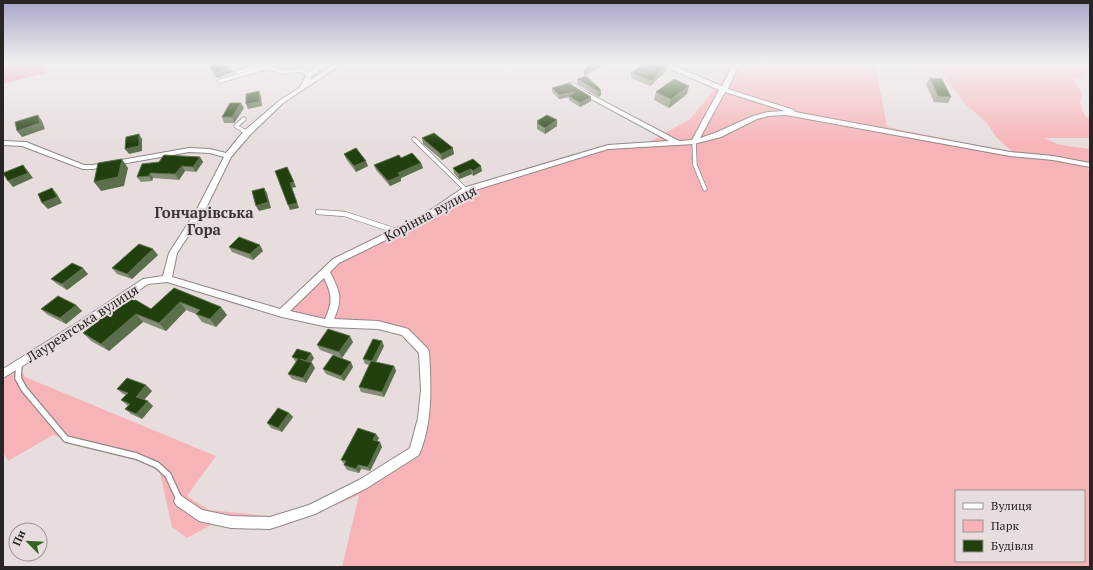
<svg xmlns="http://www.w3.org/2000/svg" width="1093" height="570" viewBox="0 0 1093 570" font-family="'PT Serif',serif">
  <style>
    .green { fill: #f7b4b8; fill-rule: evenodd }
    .water { fill: #e58f96 }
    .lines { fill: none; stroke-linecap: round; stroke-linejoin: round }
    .lane-far2-casing { stroke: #908788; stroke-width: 5 }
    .lane-far1-casing { stroke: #908788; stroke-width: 6 }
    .lane-casing { stroke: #908788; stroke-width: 8 }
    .street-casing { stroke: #908788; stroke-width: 2 }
    .lane-far2 { stroke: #fff; stroke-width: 3.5 }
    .lane-far1 { stroke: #fff; stroke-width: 4.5 }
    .lane { stroke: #fff; stroke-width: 5.5 }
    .street { fill: #fff; fill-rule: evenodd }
    .wall { fill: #848e76 }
    .shaded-wall { fill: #5c6f4c }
    .building { fill: #21400e; stroke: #5c6f4c }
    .labels { text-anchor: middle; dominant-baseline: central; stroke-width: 4; stroke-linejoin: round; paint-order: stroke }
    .street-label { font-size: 14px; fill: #292525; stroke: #e7dddd }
    .neighbourhood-label { font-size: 15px; font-weight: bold; fill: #3c3435; stroke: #e7dddd }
  </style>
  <rect width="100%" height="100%" fill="#e7dddd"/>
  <!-- green -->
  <path class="green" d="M736,64h139l12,63 127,26 -18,-16 -9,-14 -23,-20 -28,-39h151c6,13 -5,15 -14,14l9,16 -2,10 5,12 5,2v20h-46l16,7 30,4v13l-7,-1 7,11v395h-748l17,-72 -75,31 -30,2 -43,-3 -24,13 -15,-11 -12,-54 -13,-10 -94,-28 -45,26 -5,-9v-78l16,-10 6,13 191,79 -29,40 22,14 69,7 56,-23 81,-43 8,-33 1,-67 -19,-19 -77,-9 -46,-10 54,-52 90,-44 40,-27 142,-43 78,-5 -35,-1 39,-22zM956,491h128v70h-128z"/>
  <!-- water -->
  <path class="water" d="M3,64h37l8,8 -45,12z"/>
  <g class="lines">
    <defs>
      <g id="lane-far2">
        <path d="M238,72l24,-7 20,7 19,-2 8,5"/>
        <path d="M220,81l48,-14"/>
        <path d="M244,119l-8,7 11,7"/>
        <path d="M414,139l52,51"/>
        <path d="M694,142l1,23 10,24"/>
      </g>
      <path id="lane-far1" d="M318,212l27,2 51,17"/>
      <path id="lane" d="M19,364l-1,14 6,11 42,50 70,17 21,9 11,10 12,26"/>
      <path id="street" d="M320,64h8l-16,12 -2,4 24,-16h8l-59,39 -33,32 -19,22 -27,55 -27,41 -5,24 108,32 53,-50 90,-44 40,-27 145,-43 61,-4 -87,-47 -13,-9v-2h4l13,9 93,49 13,-1 27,-50 -60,-26h10l53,22 11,-22h6l-11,25 66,21 1,2 215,40 43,4 37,7v4l-37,-7 -43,-4 -224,-41 -18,1 -11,3 -36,18 -27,7 -86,5 -139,43 -40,27 -90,44 -9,9c10,20 13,26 4,47l44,2 27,7 3,1 19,19 2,3c2,34 4,72 -10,104l-52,33 -52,26 -45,15 -39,-1 -32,-7 -23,-16 -2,-4 2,-4 4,-2 22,15 29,6 39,1 39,-12 50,-25 51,-32 8,-30 3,-28 -2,-37 -17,-18 -24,-6 -50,-2 -46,-10 -115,-35 -19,2 -59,41 -86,53v-9l80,-50 60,-40 20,-3 6,-23 27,-42 28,-54 -14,-4 -21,-1 -96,17h-10l-61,-23 -19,-1v-4l23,1 58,23h9l96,-17 21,1 16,4 18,-22 35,-30 21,-14 7,-13zM725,92l60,19 -17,1 -15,4 -38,17 -15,5zM324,278c8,16 9,24 1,41l-35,-8z"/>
    </defs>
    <!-- lane-far2 casing -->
    <use href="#lane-far2" class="lane-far2-casing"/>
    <!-- lane-far1 casing -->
    <use href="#lane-far1" class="lane-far1-casing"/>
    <!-- lane casing -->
    <use href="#lane" class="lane-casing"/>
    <!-- street casing -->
    <use href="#street" class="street-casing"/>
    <!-- lane-far2 -->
    <use href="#lane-far2" class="lane-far2"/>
    <!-- lane-far1 -->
    <use href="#lane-far1" class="lane-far1"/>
    <!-- lane -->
    <use href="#lane" class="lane"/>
    <!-- street -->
    <use href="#street" class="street"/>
  </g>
  <!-- wall -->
  <g class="wall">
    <path d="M208,65l25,7 -16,6 -7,-8z"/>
    <path d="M641,67l25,4 -16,15 -19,-8v-5z"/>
    <path d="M930,78l21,19 -3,6 -14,-1 -8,-18z"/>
    <path d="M577,79l24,11v5l-3,2 -21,-13z"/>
    <path d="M552,88l39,9v4l-11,6 -11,-7v-3l-10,2 -7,-7z"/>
    <path d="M656,92l31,2 -18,14 -15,-8z"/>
    <path d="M244,108l-10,15h-10l-2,-6z"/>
    <path d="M537,121l20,5 -12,8 -8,-5z"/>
    <path d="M422,138l32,16 -12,6 -19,-16z"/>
    <path d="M344,154l24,12 -12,6 -10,-13z"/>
    <path d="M200,157l3,5 -7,10 -11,-1 -6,9 -26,-2 -1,3 -11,1 -4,-5 22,-15z"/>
    <path d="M401,158l20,5 2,5 -22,10v3l-11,5 -14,-16 -2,-5z"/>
    <path d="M473,159l9,12 -9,5 -1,-2 -13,5 -5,-6 -1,-5z"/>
    <path d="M229,247l34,4 -10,9 -21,-8z"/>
    <path d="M158,255l-26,24 -15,-5 -5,-6z"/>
    <path d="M88,274l-21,16 -10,-6 -6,-5z"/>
    <path d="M174,288l53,27 -11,12 -14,-5 -6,-8 -10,-4 -20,21 -23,-9 -34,29 -18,-10 -8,-8 28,-22 -3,-3 13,-6 30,7z"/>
    <path d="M76,305l6,6 -16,13 -18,-9 -7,-6z"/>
    <path d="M353,342l-11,16 -22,-8 -3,-5z"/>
    <path d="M384,346l-8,16 18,4 2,5 -12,26 -23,-5 -2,-5 10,-22 -4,-1 -2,-5z"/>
    <path d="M292,357l22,1 -3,4 4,6 -9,15 -14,-4 -4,-5 8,-12z"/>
    <path d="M353,367l-9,14 -18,-7 -3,-5z"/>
    <path d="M117,389l35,2 -8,9 9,6 -11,13 -11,-5 -6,-5 3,-3 -7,-6 5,-5 -3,-1z"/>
    <path d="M289,413l4,4 -11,15 -11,-4 -4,-5z"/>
    <path d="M379,438l-2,4 5,5 -12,24 -9,-2 -2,4 -12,-3 -3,-5 1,-1h-1l-3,-4z"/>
  </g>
  <!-- shaded-wall -->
  <g class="shaded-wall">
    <path d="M597,64h9l-22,12v-5z"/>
    <path d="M667,65l-1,6 -16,15 1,-5z"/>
    <path d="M231,67l2,5 -16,6 -2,-5z"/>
    <path d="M689,86l-2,8 -18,14 2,-9z"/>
    <path d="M601,90v5l-3,2v-6z"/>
    <path d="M259,91l2,5 1,10 -14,3 -2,-5z"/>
    <path d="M575,92l-6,4v1l-10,2v-4z"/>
    <path d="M591,97v4l-11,6v-4z"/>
    <path d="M241,103l3,5 -10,15 -2,-6z"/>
    <path d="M38,115l4,6 3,8 -23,8 -5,-6z"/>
    <path d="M557,120v6l-12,8v-6z"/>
    <path d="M139,134l3,5v12l-13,3 -4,-5z"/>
    <path d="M453,148l1,6 -12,6 -1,-6z"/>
    <path d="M200,157l3,5 -7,10 -3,-5z"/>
    <path d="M122,159l6,9 -4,18 -23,5 -7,-9z"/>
    <path d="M366,161l2,5 -12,6 -2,-6z"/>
    <path d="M421,163l2,5 -22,10v3l-11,5 -2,-5 10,-8z"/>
    <path d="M23,165l5,6 5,7 -20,9 -5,-6z"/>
    <path d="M182,166l3,5 -6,9 -4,-6z"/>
    <path d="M481,166l1,5 -9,5v-5z"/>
    <path d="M471,169l1,5 -13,5v-5z"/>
    <path d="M150,173l3,5 -1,3 -3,-5z"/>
    <path d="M294,182l2,5 -4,1 7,20 -9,2 -2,-5 2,-22z"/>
    <path d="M52,188l5,6 5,9 -14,6 -6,-6z"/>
    <path d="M264,188l3,5 4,15 -12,3 -3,-5z"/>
    <path d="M260,245l3,6 -10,9 -3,-6z"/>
    <path d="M153,249l5,6 -26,24 -5,-5z"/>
    <path d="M83,268l5,6 -21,16 -5,-6z"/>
    <path d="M180,302l6,8 -20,21 -7,-8z"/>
    <path d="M76,305l6,6 -16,13 -6,-6z"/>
    <path d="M221,307l6,8 -11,12 -6,-8z"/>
    <path d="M136,314l7,8 -34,29 -8,-7z"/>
    <path d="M350,336l3,6 -11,16 -3,-6z"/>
    <path d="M382,341l2,5 -10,20 -2,-5z"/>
    <path d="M311,353l3,5 -5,8 -3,-5z"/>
    <path d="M351,362l2,5 -9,14 -3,-5z"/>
    <path d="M312,363l3,5 -9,15 -3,-5z"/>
    <path d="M394,366l2,5 -12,26 -2,-5z"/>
    <path d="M146,385l6,6 -10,11 -6,-5z"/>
    <path d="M148,401l5,5 -11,13 -6,-5z"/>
    <path d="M289,413l4,4 -11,15 -4,-4z"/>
    <path d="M376,434l3,4 -4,7 -2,-5z"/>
    <path d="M380,442l2,5 -12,24 -2,-4z"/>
    <path d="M358,465l3,4 -2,4 -3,-4z"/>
  </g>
  <!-- building -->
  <g class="building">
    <path d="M210,64h19l2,3 -16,6 -7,-8z"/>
    <path d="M589,64h8l-13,7z"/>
    <path d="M644,64h21l2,1 -16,16 -20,-8 8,-6h2z"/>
    <path d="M586,76l15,14 -3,1 -21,-12z"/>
    <path d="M930,78l12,1 9,18 -13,-1z"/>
    <path d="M674,79l15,7 -18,13 -15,-7z"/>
    <path d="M569,83l22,14 -11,6 -11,-7 6,-4 -16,3 -7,-7z"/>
    <path d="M259,91l1,11 -14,2v-10z"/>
    <path d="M230,103h11l-9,14h-10z"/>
    <path d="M38,115l2,8 -23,8 -2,-9z"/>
    <path d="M547,115l10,5 -12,8 -8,-5 2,-1 -2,-1z"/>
    <path d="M434,133l19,15 -12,6 -19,-16z"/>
    <path d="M139,134v12l-14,3 1,-12z"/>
    <path d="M356,148l10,13 -12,5 -10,-12z"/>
    <path d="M412,153l9,10 -23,10 2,3 -12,5 -14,-16 25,-10 2,3z"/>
    <path d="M164,155l36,2 -7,10 -11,-1 -7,8 -25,-1 -1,3 -12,1 5,-13 17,-2z"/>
    <path d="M122,159l-4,18 -24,5 4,-19z"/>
    <path d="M473,159l8,7 -8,5 -2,-2 -12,5 -6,-6z"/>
    <path d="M23,165l5,8 -20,8 -5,-8z"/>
    <path d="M287,167l7,15 -4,1 7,20 -9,2 -13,-34z"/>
    <path d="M52,188l5,9 -15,6 -4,-9z"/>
    <path d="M264,188l4,14 -12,4 -4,-15z"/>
    <path d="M239,237l21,8 -10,9 -21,-7z"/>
    <path d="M139,244l14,5 -26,25 -15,-6z"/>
    <path d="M72,263l11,5 -21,16 -11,-5z"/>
    <path d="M174,288l47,19 -11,12 -14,-5 4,-4 -20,-8 -21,21 -23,-9 -35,30 -18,-11 29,-23 -4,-2 10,-8 3,2 8,-6 22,13z"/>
    <path d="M58,296l18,9 -16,13 -19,-9z"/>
    <path d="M328,329l22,7 -11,16 -22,-7z"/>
    <path d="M373,339l9,2 -10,20 -9,-2z"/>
    <path d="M297,349l14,4 -5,8 -6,-2 12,4 -9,15 -15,-4 10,-15 -6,-2z"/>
    <path d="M333,355l18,7 -10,14 -18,-7z"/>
    <path d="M371,361l23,5 -12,26 -23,-5z"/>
    <path d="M127,378l19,7 -10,12 12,4 -12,13 -11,-5 5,-5 -9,-4 7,-7 -11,-4z"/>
    <path d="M278,408l11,5 -11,15 -11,-5z"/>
    <path d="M358,428l18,6 -3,6 7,2 -12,25 -10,-2 -2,4 -12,-4 2,-4 -5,-1z"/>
  </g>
  <!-- sky -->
  <linearGradient id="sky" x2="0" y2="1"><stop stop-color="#a7a5c7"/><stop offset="0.44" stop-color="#f4f0f0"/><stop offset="1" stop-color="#f4f0f0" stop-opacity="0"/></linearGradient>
  <rect width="1093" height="144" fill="url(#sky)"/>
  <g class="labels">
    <!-- street labels -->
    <g class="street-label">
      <text transform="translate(430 213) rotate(-28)">Корінна вулиця</text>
      <text transform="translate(82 323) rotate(-33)">Лауреатська вулиця</text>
    </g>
    <!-- neighbourhood labels -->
    <g class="neighbourhood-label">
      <text x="204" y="212">Гончарівська<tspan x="204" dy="17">Гора</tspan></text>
    </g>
  </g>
  <!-- border -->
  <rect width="1093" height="570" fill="none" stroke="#292525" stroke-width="8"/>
  <!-- legend -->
  <rect x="955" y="490" width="130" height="72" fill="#e7dddd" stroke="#9b9393"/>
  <rect x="963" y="503" width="20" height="6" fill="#ffffff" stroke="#9b9393"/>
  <text x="991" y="510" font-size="12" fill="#292525">Вулиця</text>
  <rect x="963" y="520" width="20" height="12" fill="#f7b4b8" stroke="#9b9393"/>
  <text x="991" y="530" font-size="12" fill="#292525">Парк</text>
  <rect x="963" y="540" width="20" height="12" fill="#21400e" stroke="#9b9393"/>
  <text x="991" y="550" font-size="12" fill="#292525">Будівля</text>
  <!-- north arrow -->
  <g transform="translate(28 542) rotate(294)"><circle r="19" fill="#e7dddd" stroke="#9b9393"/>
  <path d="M0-3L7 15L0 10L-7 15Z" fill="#38621f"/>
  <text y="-6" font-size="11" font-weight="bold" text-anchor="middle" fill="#292525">Пн</text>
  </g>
</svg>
